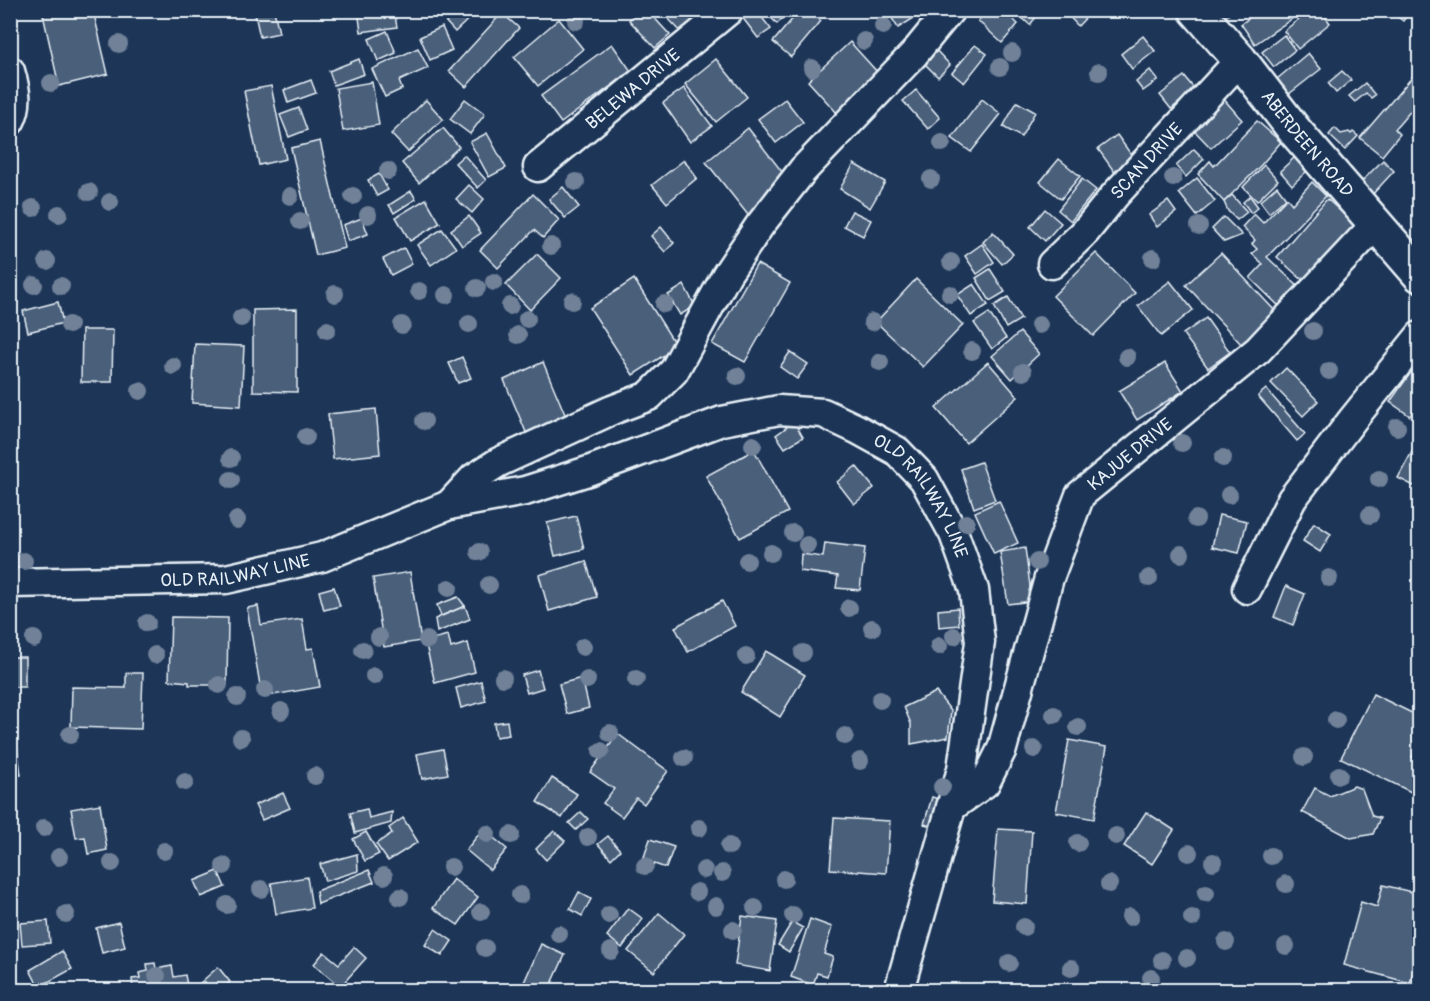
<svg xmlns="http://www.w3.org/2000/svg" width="1430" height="1001" viewBox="0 0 1430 1001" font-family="Pangolin,sans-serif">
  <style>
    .building { fill: #495e7a; stroke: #e8f1f8; stroke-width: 1.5 }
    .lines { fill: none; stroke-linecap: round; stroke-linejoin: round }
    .street-casing { stroke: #e8f1f8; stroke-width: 33 }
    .secondary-casing { stroke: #e8f1f8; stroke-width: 38 }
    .street { stroke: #1d3557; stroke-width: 28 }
    .secondary { stroke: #1d3557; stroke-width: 33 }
    .tree { fill: #708198 }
    .labels { text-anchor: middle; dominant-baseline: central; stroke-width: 6; stroke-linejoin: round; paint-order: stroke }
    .street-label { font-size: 18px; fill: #e8f1f8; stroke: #1d3557 }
  </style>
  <rect width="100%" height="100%" fill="#1d3557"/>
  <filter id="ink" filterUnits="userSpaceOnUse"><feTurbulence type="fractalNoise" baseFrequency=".0167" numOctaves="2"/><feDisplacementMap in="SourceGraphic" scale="12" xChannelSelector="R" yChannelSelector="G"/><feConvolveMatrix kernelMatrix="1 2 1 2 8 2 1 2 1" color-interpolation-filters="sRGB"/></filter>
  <g filter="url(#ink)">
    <!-- building -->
    <g class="building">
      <path d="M42,10h51l15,64 -49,12z"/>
      <path d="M254,10h20l5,23 -19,4z"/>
      <path d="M358,10h36l3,17 -36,5z"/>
      <path d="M453,10h25l-23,22 -11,-12z"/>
      <path d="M639,10h8l23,25 -15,13 -26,-28z"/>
      <path d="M660,10h52l-26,27z"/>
      <path d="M750,10h6l15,19 -13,9 -16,-21z"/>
      <path d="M764,10h26l-13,14z"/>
      <path d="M800,10h9l12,11 -30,36 -18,-15z"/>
      <path d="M891,10h19l4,8 -16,10 -10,-16z"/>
      <path d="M988,10h15l15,14 -16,19 -24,-22z"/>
      <path d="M1013,10h28l-11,15z"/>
      <path d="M1063,10h30l-15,16z"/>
      <path d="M1214,10h20l-12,10z"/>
      <path d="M1260,10h28l5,8 -38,26 -14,-20z"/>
      <path d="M1310,10h10l10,13 -32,26 -14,-18z"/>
      <path d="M1389,10h22l-8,11z"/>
      <path d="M502,13l17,15 -53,59 -17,-16z"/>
      <path d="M559,19l24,30 -45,37 -24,-29z"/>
      <path d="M442,27l10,23 -22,10 -10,-23z"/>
      <path d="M387,31l9,22 -18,8 -9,-22z"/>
      <path d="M1284,35l11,15 -21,17 -12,-15z"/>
      <path d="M1143,36l12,15 -23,18 -11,-15z"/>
      <path d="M850,42l29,32 -42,39 -29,-32z"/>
      <path d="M612,44l19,27 -70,52 -20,-27z"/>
      <path d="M975,45l12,9 -23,29 -12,-10z"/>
      <path d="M418,48l10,20 -29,13 3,8 -17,8 -13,-28z"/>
      <path d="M934,48l16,17 -12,12 -17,-17z"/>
      <path d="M1308,53l13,16 -32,25 -12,-15z"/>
      <path d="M359,59l5,15 -30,11 -5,-14z"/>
      <path d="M716,59l31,38 -31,25 -31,-38z"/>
      <path d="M1420,68v32l-25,29 5,5 -18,22 -22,-18z"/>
      <path d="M1150,70l8,10 -15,11 -7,-9z"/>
      <path d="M1342,71l9,9 -15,13 -8,-10z"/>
      <path d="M1184,76l11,14 -24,19 -11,-14z"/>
      <path d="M311,80l5,13 -28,10 -4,-13z"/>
      <path d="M372,82l7,43 -36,6 -7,-43z"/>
      <path d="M1365,83l10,12 -4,3 -5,-5 -11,9 -6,-6z"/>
      <path d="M271,86l15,73 -27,6 -15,-74z"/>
      <path d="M684,88l28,38 -22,16 -27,-39z"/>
      <path d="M916,90l24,28 -12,11 -25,-28z"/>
      <path d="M1222,97l20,23 -31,28 -21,-22z"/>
      <path d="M465,99l20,15 -15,20 -20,-15z"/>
      <path d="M785,99l18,23 -27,21 -18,-24z"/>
      <path d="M982,99l19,15 -30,38 -19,-14z"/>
      <path d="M426,100l17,19 -35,33 -17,-18z"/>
      <path d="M1017,102l18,10 -14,25 -18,-10z"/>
      <path d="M299,108l8,22 -18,7 -9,-22z"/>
      <path d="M1257,121l24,21 -20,23 -37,37 -26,-28 12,-13 4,5z"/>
      <path d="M443,128l16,19 -40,36 -17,-20z"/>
      <path d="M748,128l42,54 -42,33 -42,-53z"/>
      <path d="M1335,128l6,6 8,-2 2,2 2,-2 5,4 -13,14 -16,-15z"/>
      <path d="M487,133l19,35 -17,9 -19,-35z"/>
      <path d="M1117,135l18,25 -19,14 -18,-25z"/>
      <path d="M320,141l25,107 -29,7 -25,-107z"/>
      <path d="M1194,149l10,10 -18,18 -10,-11z"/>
      <path d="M464,155l22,25 -8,8 -23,-25z"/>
      <path d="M1295,157l12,14 -15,14 -12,-14z"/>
      <path d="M1059,159l21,17 -19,23 -21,-17z"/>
      <path d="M684,160l13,18 -30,25 -15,-18z"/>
      <path d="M1383,160l11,11 -23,25 -12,-12z"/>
      <path d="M854,164l31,18 -15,26 -30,-19z"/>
      <path d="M1264,165l14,15 -21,21 -14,-14z"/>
      <path d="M379,174l9,16 -11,6 -9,-16z"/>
      <path d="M1197,178l18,23 -18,15 -18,-23z"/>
      <path d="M1082,179l14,11 -25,31 -13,-11z"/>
      <path d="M1312,182l14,14 -59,61 35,33 -19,20 -33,-32 13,-14 -11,-10 5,-5 -5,-5 3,-4 -13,-13 12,-13 9,9 24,-25 5,6z"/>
      <path d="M469,185l15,14 -12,14 -16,-14z"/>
      <path d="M1277,186l9,12 -17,15 -9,-12z"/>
      <path d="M563,187l16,20 -14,11 -16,-19z"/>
      <path d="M411,191l5,8 -22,14 -5,-8z"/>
      <path d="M533,194l26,26 -16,18 -9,-8 -36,38 -18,-18z"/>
      <path d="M1232,195l15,17 -10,8 -9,-9 -4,-9z"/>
      <path d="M1250,196l8,11 -7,6 -8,-11z"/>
      <path d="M426,199l14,24 -30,18 -14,-24z"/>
      <path d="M1327,199l32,29 -50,58 -32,-29z"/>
      <path d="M1168,201l8,11 -19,15 -8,-12z"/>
      <path d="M1045,209l16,14 -16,18 -15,-14z"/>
      <path d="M852,211l19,9 -8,16 -19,-10z"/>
      <path d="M469,216l12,17 -19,13 -11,-16z"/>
      <path d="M1224,217l18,18 -18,7 -12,-13z"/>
      <path d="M362,218l6,16 -20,7 -5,-16z"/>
      <path d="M661,227l13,16 -9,9 -14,-16z"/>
      <path d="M442,229l14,19 -25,17 -14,-20z"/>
      <path d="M993,232l20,22 -11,10 -19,-22z"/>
      <path d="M982,244l12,18 -17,12 -12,-18z"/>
      <path d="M404,248l8,16 -21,11 -8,-16z"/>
      <path d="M1096,253l39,40 -42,43 -40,-40z"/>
      <path d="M1221,253l55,59 -34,33 -56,-60z"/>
      <path d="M537,254l24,24 -31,32 -24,-25z"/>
      <path d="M757,264l33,19 -45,79 -33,-18z"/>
      <path d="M990,269l15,23 -15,9 -14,-23z"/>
      <path d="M634,279l43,68 -44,28 -43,-67z"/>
      <path d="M916,279l47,46 -40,42 -47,-45z"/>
      <path d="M1170,281l23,29 -32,26 -23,-30z"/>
      <path d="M974,284l14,21 -17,11 -14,-21z"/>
      <path d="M684,285l11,21 -15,9 -12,-20z"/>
      <path d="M1008,297l13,22 -15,9 -12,-22z"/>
      <path d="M58,302l5,21 -35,9 -5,-21z"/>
      <path d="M297,309v83l-44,-1v-81z"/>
      <path d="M989,313l17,25 -14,11 -18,-26z"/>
      <path d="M1206,318l24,34 -22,16 -25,-34z"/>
      <path d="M82,330h31l-1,52h-31z"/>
      <path d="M1020,332l19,22 -27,25 -20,-23z"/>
      <path d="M195,344l49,2 -3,60 -49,-3z"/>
      <path d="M790,352l18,12 -11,15 -17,-12z"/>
      <path d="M462,357l9,21 -13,5 -9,-20z"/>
      <path d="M543,362l24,57 -39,18 -24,-57z"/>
      <path d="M988,362l30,35 -52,46 -30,-35z"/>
      <path d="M1165,363l18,28 -46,29 -18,-29z"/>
      <path d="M1286,368l32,33 -15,15 -32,-33z"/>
      <path d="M1414,368l6,4v29l-10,15 -20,-14z"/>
      <path d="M1266,389l39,45 -8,7 -39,-45z"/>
      <path d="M376,409l4,45 -47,5 -5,-45z"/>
      <path d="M794,422l9,15 -18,11 -9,-13z"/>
      <path d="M1420,437v52l-22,-11z"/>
      <path d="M754,450l34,62 -48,26 -34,-62z"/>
      <path d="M981,462l14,38 -21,8 -13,-39z"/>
      <path d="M856,466l18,22 -20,16 -17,-22z"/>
      <path d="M999,501l19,42 -24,11 -19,-42z"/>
      <path d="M1219,515l28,6 -8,32 -27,-6z"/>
      <path d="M576,516l8,33 -29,7 -8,-33z"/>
      <path d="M1314,523l17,11 -11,18 -17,-11z"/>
      <path d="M825,543l40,5 -5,42 -24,-2 2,-12 -38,-5 1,-17 22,3z"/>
      <path d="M1025,548l7,53 -24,3 -8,-52z"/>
      <path d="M586,561l11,36 -48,14 -10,-36z"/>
      <path d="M410,572l11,69 -37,6 -11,-69z"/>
      <path d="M1286,586l19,8 -12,31 -19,-8z"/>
      <path d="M334,587l6,19 -16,4 -5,-19z"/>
      <path d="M458,597l7,9 -24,10 -4,-11z"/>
      <path d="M722,601l13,25 -47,26 -13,-25z"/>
      <path d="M258,606l3,19 41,-6 5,30 6,-1 7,39 -58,10 -15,-89z"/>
      <path d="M465,606l5,13 -33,13 -2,-13z"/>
      <path d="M958,608l1,17 -20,2 -1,-17z"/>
      <path d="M171,617l57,1 -1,67h-38v-3l-20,-2z"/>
      <path d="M448,635l3,13 17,-5 7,29 -40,11 -10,-42z"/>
      <path d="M766,651l39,24 -25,42 -39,-25z"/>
      <rect x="10" y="657" width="15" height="30"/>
      <path d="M538,670l5,18 -16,5 -5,-18z"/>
      <path d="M126,673h17l-2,56 -70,-2 1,-40 54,1z"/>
      <path d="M582,678l7,30 -22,6 -8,-30z"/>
      <path d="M481,681l5,20 -25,7 -5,-20z"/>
      <path d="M936,692l15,19 -3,26 -37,7v-20l-7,-17z"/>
      <path d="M1373,694l47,23v25l-8,15 8,4v13l-9,18 -70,-34z"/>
      <path d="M10,715h3l8,60 -11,1z"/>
      <path d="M507,721l2,14 -13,2 -2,-14z"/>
      <path d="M618,734l50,37 -24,33 -8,-6 -14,19 -19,-14 11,-14 -24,-17z"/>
      <path d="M1069,740l38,7 -13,72 -38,-7z"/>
      <path d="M443,749l5,25 -26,5 -5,-25z"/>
      <path d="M552,778l25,16 -15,24 -25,-16z"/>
      <path d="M1354,786l8,3 10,27 8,2 -7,16 -22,4 -49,-26 13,-24 15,8z"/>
      <path d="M283,793l7,15 -28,12 -7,-15z"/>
      <path d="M932,797l14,4 -8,27 -14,-4z"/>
      <path d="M100,804l7,46 -19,4 -3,-17 -9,1 -5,-29z"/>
      <path d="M367,809l2,9 23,-6 -1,11 -36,10 -5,-20z"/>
      <path d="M581,812l7,7 -12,11 -7,-7z"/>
      <path d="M1146,812l28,18 -22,34 -28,-18z"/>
      <path d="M403,818l15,24 -30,19 -12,-17 16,-11 -3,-5z"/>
      <path d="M834,818l56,3 -4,52 -56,-4z"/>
      <path d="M483,829l24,20 -17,21 -24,-20z"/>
      <path d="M998,829l34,2 -5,73 -35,-3z"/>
      <path d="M554,831l11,10 -19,19 -10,-11z"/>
      <path d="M366,832l13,22 -14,7 -12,-22z"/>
      <path d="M608,836l12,14 -9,9 -13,-15z"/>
      <path d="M650,839l24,8 -8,21 -23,-8z"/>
      <path d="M357,854l1,17 -33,10 -5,-17z"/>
      <path d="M369,870l5,12 -56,22 -2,-13z"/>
      <path d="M218,871l7,16 -24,10 -7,-16z"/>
      <path d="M307,877l5,31 -36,6 -5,-31z"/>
      <path d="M453,879l25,18 -20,28 -25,-17z"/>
      <path d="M1383,885l37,9v53l-10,36 -66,-18 17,-63 16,5z"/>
      <path d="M579,892l12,7 -9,17 -12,-7z"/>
      <path d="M628,908l15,11 -21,29 -15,-12z"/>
      <path d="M659,913l25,21 -30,38 -26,-21z"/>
      <path d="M742,916l35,5 -7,50 -35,-6z"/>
      <path d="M810,919l22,8 -8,27 9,3 -6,19 -10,-3 -4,12 -22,-8z"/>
      <path d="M48,921l2,22 -28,2 -2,-22z"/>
      <path d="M119,922l6,25 -23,6 -6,-25z"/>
      <path d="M792,922l11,6 -14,24 -11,-7z"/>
      <path d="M435,929l17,12 -10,15 -17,-11z"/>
      <path d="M541,944l24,11 -16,35h-24l-4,-1z"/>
      <path d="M354,947l12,11 -26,29 -26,-23 10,-12 15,12z"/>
      <path d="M62,951l10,18 -33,18 -9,-17z"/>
      <path d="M155,963l1,6 16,-3 2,11 11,-2 3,15h-55l-1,-11 8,-1 -1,-5 9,-2 -1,-7z"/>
      <path d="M218,967l12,15 -10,8h-16l-5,-6z"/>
      <path d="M807,987v3h-29z"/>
    </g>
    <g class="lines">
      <defs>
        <g id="street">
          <path d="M10,71c5,17 9,33 0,50"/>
          <path id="s1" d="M538,167l191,-157"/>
          <path id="s2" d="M1052,264l33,-32 30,-37 125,-135"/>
          <path d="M449,505l25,-27 25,-16 113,-52 37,-14 25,-25 53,-97 33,-49 43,-55 111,-116 36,-44"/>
          <path id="s3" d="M10,583l216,-4 96,-22 127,-52 76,-14 63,-20 134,-50 57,-11 44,3 34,16 40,22 27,28 30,55 20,56 6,52 -18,127 -63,221"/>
          <path d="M1247,589l45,-90 61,-80 67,-83"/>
          <path id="s4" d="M951,807l34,-24 17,-34 47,-171 31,-83 178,-145 118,-126"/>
        </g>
        <g id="secondary">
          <path id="s5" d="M1196,10l44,50 55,71 125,144"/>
        </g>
      </defs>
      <!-- street casing -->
      <use href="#street" class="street-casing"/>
      <!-- secondary casing -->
      <use href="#secondary" class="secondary-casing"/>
      <!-- street -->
      <use href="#street" class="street"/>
      <!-- secondary -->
      <use href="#secondary" class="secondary"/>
    </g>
    <!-- trees -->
    <g class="tree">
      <circle cx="576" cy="21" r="9"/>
      <circle cx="883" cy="26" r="9"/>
      <circle cx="864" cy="41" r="9"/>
      <circle cx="119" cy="44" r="9"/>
      <circle cx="1012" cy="53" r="9"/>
      <circle cx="1000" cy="67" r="9"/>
      <circle cx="812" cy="68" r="9"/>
      <circle cx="1099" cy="72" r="9"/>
      <circle cx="51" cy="83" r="9"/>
      <circle cx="942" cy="143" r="9"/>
      <circle cx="388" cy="171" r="9"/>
      <circle cx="1173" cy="178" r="9"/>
      <circle cx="931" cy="179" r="9"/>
      <circle cx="576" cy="182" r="9"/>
      <circle cx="89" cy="192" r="9"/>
      <circle cx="290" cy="196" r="9"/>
      <circle cx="353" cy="196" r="9"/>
      <circle cx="110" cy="202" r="9"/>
      <circle cx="33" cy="208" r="9"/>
      <circle cx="59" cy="214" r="9"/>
      <circle cx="368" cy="215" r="9"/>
      <circle cx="300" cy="221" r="9"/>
      <circle cx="1199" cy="226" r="9"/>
      <circle cx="551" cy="246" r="9"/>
      <circle cx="1153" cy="258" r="9"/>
      <circle cx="47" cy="261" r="9"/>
      <circle cx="951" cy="262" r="9"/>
      <circle cx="494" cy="282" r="9"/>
      <circle cx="34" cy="285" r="9"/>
      <circle cx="61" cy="286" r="9"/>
      <circle cx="477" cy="288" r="9"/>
      <circle cx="419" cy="291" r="9"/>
      <circle cx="335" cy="294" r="9"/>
      <circle cx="950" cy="294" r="9"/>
      <circle cx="446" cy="295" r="9"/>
      <circle cx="572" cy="301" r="9"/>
      <circle cx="664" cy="304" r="9"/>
      <circle cx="510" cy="306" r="9"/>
      <circle cx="241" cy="318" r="9"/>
      <circle cx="527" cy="319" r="9"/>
      <circle cx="872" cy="322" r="9"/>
      <circle cx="469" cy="324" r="9"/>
      <circle cx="69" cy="325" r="9"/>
      <circle cx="402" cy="325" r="9"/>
      <circle cx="1039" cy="325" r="9"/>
      <circle cx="327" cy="330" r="9"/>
      <circle cx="1313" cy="331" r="9"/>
      <circle cx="518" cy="335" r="9"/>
      <circle cx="972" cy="351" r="9"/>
      <circle cx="1127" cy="357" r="9"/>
      <circle cx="880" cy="362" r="9"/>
      <circle cx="173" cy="366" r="9"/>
      <circle cx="1329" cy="371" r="9"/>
      <circle cx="1023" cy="372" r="9"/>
      <circle cx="737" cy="376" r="9"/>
      <circle cx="140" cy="391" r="9"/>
      <circle cx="424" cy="421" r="9"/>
      <circle cx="1397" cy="427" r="9"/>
      <circle cx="306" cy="437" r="9"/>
      <circle cx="1182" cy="443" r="9"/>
      <circle cx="753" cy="445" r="9"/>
      <circle cx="231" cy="458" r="9"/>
      <circle cx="1223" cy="458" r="9"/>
      <circle cx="1379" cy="479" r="9"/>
      <circle cx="231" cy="480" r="9"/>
      <circle cx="1229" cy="495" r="9"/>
      <circle cx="1370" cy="515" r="9"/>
      <circle cx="1196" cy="519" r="9"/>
      <circle cx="237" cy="520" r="9"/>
      <circle cx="966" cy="523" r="9"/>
      <circle cx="793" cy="533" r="9"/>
      <circle cx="807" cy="545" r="9"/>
      <circle cx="479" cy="552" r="9"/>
      <circle cx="771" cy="553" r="9"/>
      <circle cx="1181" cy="554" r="9"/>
      <circle cx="24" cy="561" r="9"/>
      <circle cx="747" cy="561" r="9"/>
      <circle cx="1037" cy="562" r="9"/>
      <circle cx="1149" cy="578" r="9"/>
      <circle cx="1329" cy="578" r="9"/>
      <circle cx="489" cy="585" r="9"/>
      <circle cx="449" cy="588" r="9"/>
      <circle cx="849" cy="608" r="9"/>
      <circle cx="147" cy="623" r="9"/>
      <circle cx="872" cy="628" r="9"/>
      <circle cx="954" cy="636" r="9"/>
      <circle cx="379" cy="637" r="9"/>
      <circle cx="34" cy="639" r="9"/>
      <circle cx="427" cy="640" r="9"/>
      <circle cx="939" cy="646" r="9"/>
      <circle cx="583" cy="647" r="9"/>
      <circle cx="363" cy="650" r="9"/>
      <circle cx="803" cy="653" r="9"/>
      <circle cx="155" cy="655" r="9"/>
      <circle cx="746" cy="656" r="9"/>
      <circle cx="374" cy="676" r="9"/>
      <circle cx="503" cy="678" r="9"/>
      <circle cx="636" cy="679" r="9"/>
      <circle cx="587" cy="680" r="9"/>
      <circle cx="219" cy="685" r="9"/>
      <circle cx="265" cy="690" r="9"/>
      <circle cx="237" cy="697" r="9"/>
      <circle cx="880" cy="700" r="9"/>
      <circle cx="281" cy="711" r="9"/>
      <circle cx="1054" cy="715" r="9"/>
      <circle cx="1336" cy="720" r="9"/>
      <circle cx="1078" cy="727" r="9"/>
      <circle cx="610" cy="733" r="9"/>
      <circle cx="70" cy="735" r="9"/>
      <circle cx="845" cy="736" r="9"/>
      <circle cx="241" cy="738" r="9"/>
      <circle cx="1034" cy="749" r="9"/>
      <circle cx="601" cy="751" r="9"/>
      <circle cx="1304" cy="757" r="9"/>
      <circle cx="684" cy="758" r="9"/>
      <circle cx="860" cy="761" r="9"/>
      <circle cx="1339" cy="775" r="9"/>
      <circle cx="315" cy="776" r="9"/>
      <circle cx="185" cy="782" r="9"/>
      <circle cx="942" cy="787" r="9"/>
      <circle cx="44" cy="828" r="9"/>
      <circle cx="699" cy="828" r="9"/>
      <circle cx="487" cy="834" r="9"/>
      <circle cx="511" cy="835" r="9"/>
      <circle cx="1116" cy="836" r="9"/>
      <circle cx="588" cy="837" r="9"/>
      <circle cx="1078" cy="843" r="9"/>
      <circle cx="729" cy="846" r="9"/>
      <circle cx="164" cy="851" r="9"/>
      <circle cx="1189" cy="853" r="9"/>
      <circle cx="1271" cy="856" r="9"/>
      <circle cx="59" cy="857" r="9"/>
      <circle cx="1213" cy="862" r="9"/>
      <circle cx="112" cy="863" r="9"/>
      <circle cx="224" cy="866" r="9"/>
      <circle cx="645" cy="866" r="9"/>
      <circle cx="451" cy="867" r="9"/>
      <circle cx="704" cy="870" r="9"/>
      <circle cx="722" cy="873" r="9"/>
      <circle cx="384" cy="876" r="9"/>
      <circle cx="784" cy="879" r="9"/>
      <circle cx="1109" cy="884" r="9"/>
      <circle cx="1286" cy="884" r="9"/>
      <circle cx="261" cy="889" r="9"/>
      <circle cx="697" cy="892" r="9"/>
      <circle cx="1206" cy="893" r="9"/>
      <circle cx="520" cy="895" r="9"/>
      <circle cx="400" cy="897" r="9"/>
      <circle cx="227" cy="905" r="9"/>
      <circle cx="716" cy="906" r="9"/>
      <circle cx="755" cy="908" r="9"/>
      <circle cx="481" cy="912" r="9"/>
      <circle cx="66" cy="914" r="9"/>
      <circle cx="609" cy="915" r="9"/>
      <circle cx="793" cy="915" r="9"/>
      <circle cx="1130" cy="917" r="9"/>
      <circle cx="1192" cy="918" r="9"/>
      <circle cx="1024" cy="927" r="9"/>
      <circle cx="733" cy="930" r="9"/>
      <circle cx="559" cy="934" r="9"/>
      <circle cx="1226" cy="942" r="9"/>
      <circle cx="1286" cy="946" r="9"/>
      <circle cx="485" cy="948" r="9"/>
      <circle cx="611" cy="951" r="9"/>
      <circle cx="1187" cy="958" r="9"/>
      <circle cx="1162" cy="960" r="9"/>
      <circle cx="1009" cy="963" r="9"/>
      <circle cx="1071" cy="968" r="9"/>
      <circle cx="157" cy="976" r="9"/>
      <circle cx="1151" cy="978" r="9"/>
    </g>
  </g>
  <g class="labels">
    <!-- street labels -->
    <g class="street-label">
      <text stroke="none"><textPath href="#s1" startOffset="123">BELEWA DRIVE</textPath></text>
      <text stroke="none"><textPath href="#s5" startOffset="174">ABERDEEN ROAD</textPath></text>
      <text stroke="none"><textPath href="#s2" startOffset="140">SCAN DRIVE</textPath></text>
      <text stroke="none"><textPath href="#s4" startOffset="410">KAJUE DRIVE</textPath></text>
      <text stroke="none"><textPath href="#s3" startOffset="974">OLD RAILWAY LINE</textPath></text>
      <text stroke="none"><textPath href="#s3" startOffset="226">OLD RAILWAY LINE</textPath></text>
    </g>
  </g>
  <!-- margin -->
  <rect width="1430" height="1001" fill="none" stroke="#1d3557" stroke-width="36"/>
  <rect x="18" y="18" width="1394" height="965" fill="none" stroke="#e8f1f8" stroke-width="2" filter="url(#ink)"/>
</svg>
